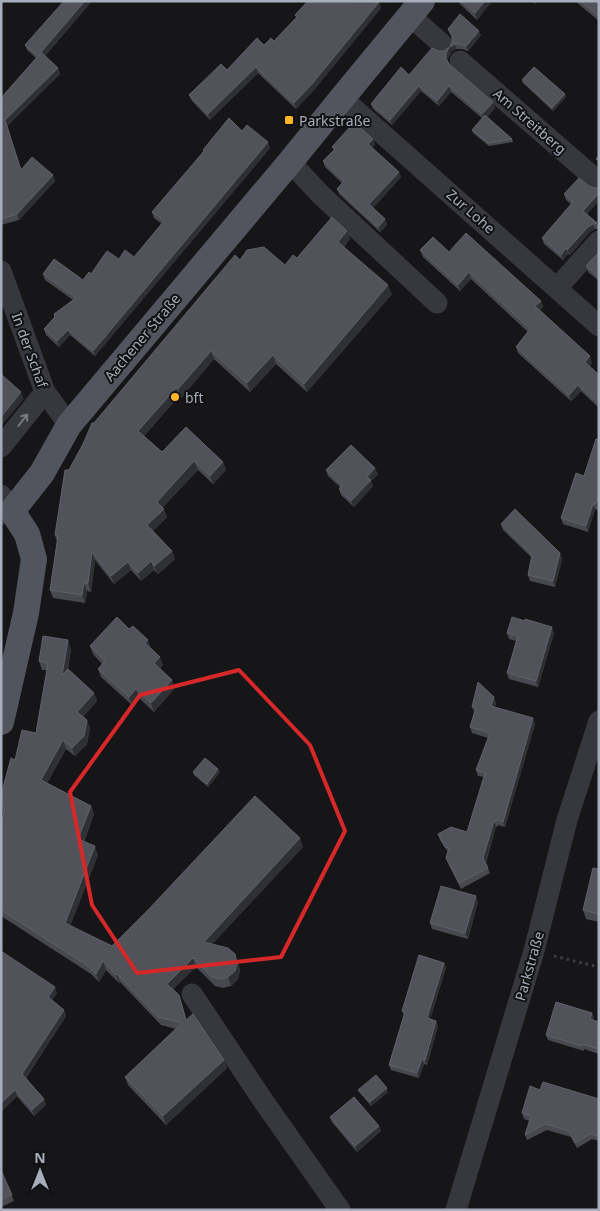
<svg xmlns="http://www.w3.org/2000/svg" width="600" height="1211" viewBox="0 0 600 1211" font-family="'Noto Sans',sans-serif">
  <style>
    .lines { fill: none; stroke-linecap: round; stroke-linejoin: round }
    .path { stroke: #3d3f45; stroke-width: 3; stroke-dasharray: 2.5 4; stroke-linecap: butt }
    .minor { stroke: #37383e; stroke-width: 21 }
    .major { stroke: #52555d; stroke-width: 26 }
    .wall { fill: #47494e }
    .shaded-wall { fill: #2f3034 }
    .building { fill: #52535a; stroke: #5f6169 }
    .oneway { stroke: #757882 }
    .marked { fill: none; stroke: #d62828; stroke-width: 4; stroke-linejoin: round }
    .poi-dot { fill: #ffb528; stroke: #111114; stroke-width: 2 }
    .labels { text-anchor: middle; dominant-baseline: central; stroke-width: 4; stroke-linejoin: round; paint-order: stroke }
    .poi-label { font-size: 14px; fill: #a7adba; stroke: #111114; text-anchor: start }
    .street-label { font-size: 14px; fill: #a7adba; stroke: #111114 }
  </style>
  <rect width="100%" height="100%" fill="#161619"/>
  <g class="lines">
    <!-- path -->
    <path class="path" d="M554,956l45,11"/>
    <!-- minor -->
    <g class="minor">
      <path d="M410,16l32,28"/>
      <path d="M460,61l139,121"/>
      <path d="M342,98l257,228"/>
      <path d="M290,162l31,33 116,108"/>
      <path d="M1,271l44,121 24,33"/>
      <path d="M557,288l42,-47"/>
      <path d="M1,447l44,-55"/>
      <path d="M1,495l11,16 -11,3"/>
      <path d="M192,994l70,105 78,111"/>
      <path d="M456,1210l78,-259 33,-131 32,-99"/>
    </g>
    <!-- major -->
    <path class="major" d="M1,722l25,-109 8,-54 -7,-25 -15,-23 30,-38 27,-48 221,-263 52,-64 80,-97"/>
  </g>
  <!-- wall -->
  <g class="wall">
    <path d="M92,1l-47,55 13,12 2,6 -53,52 14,44 32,5 2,6 -36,39 -18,5v-127l35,-40 -9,-8 -2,-5z"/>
    <path d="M305,1h73l3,7 -67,82 -18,19 -38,-36 -48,47 -18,-19 -3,-6 75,-50 10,-4 22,-23 -1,-3 12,-12z"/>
    <path d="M458,1h34l-15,19 -18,-17z"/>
    <path d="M575,1h24v20z"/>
    <path d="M448,29l33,6 -13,16 -6,-2h-6l-5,3 1,-14z"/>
    <path d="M438,51l13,2 -3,6v3l2,3 43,37 2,6 -8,9 25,22 1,3 -24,4 -16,-13 -1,-3 10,-12 -31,-26 -12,14 -18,-15 -29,34 -19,-16 -2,-5 38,-29z"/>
    <path d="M522,80l43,14 1,3 -13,14 -30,-28z"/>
    <path d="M350,129l25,15 -3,4 27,24 2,5 -28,31 12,11 2,6 -7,7 -41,-38 -2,-5 5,-6 -17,-16 -2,-6 11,-11 -2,-3z"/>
    <path d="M242,131l28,17 -175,208 -25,-21 -11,12 -13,-12 -2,-6 11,-12 -1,-3 19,-14 -28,-20 -2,-6 40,6 8,-6 28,-15 15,-2 28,-33 -8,-6 -2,-6z"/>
    <path d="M589,186l5,2h5v13l-12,13 10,9 2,6h-4l-5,3 -20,23 -2,-1 -5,6 -19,-16 -2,-6 29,-34 -5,-4 -2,-6z"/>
    <path d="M347,231l3,8 -6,8 48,47 -85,98 -31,-28 -26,28 -36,-33 -33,39 -2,-2 -35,40 18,16 61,10 3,8 -13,14 -15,-14 -36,38 5,9 -14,14 19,20 3,8 -17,15 -4,-4 -13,11 -10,-11 -17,14 -19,-24 -4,32 -4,-1 -2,12 -32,-5 -3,-8 7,-48 -2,-7 14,-65 25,-47 146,-163 45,5z"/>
    <path d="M420,250l29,2 92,49 2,6 -3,3 52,53 -3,3 10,9v33l-18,-17 -10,10 -53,-48 -2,-6 12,-15 -57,-53 -11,12 -37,-34z"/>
    <path d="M599,252v29l-11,-9 -2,-6z"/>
    <path d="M599,440v68l-1,2 -3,-1 -7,23 -25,-8 -2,-6 23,-42z"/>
    <path d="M326,470l52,4 -7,7 2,5 -19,21 -13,-12 -2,-6 1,-2 -12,-11z"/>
    <path d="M501,524l59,29 2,6 -7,28 -25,-6 -2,-6 4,-17 -29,-28z"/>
    <path d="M525,621l29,12 -16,54 -29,-8 -2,-6 9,-32 -7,-2 -2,-6z"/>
    <path d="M90,646l61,2 12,17 -3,3 15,20 -21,24 -15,-14 -7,7 -31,-28 -3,-8 4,-5 -9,-10z"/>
    <path d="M71,649l-3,20 26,24 3,8 -14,16 7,11 -3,16 -12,12 -9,-7 -19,34 44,23 3,8 -10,28 14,13 -28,71 42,20 191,-99 -91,97 26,18 2,9 -2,8 -7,7 -8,2 -8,-2 -19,-19 -23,22 6,6 7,24 38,41 3,8 -61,57 -38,-40 -3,-8 51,-48 -15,-4 -41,-43 -1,1 -13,-13 -7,12 -8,-8 -90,-58v-92l3,-11 -2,-1 -1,-2v-15l14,-35 21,-27 11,-63h-5l-3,-9z"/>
    <path d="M496,702l-1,5 40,17 -30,103 -7,-2v2l-2,-1 -10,37 4,10 -29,16 -13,-26 -2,-5 2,-6 -8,-12 -2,-6 29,-2 17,-55 -6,-1 -2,-6 12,-32 -16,-5 -2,-6 4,-15 -2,-5z"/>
    <path d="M193,772h27l-12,15 -14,-12z"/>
    <path d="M599,869v53l-13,-3 -3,-9z"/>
    <path d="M478,902l-10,37 -36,-10 -2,-6z"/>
    <path d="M1,951l56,42 -5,7 12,10 2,6 -40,62 18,21 2,6 -12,11 -17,-20 -16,16z"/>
    <path d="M444,963l2,5 -16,51 8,7 -11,39 -3,-1 -5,14 -28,-8 -2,-5 15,-50 -2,-4z"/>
    <path d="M592,1013l2,5 -1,2 6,2v32l-15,-5v2l-36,-11 -2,-5z"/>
    <path d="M358,1090l30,2 -17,14 -11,-13z"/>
    <path d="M540,1090l59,9v42l-7,-2 -15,9 -6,-11 -24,-7 -20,10 -2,-5 5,-14 -6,-2 -2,-6z"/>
    <path d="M330,1117l49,9 2,5 -24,21 -25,-30z"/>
    <path d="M1,1170l13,31 -13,6z"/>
  </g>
  <!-- shaded-wall -->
  <g class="shaded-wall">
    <path d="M85,1h7l-49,57 -2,-6z"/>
    <path d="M485,1h7l-15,19 -2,-7z"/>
    <path d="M533,1h5l-3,4z"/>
    <path d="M379,2l2,6 -67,82 -18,19 -2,-6z"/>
    <path d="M479,31l2,4 -13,16 -2,-5z"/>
    <path d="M455,44l1,5 -5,3 -1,-5z"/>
    <path d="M449,47l2,6 -3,6v6l-2,-6v-5z"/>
    <path d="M256,67l2,6 -48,47 -2,-6z"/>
    <path d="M58,68l2,6 -53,52 -2,-6z"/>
    <path d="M419,86l2,5 -29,34 -2,-5z"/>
    <path d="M449,86l2,6 -12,14 -2,-5z"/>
    <path d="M565,94l1,3 -13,14 -1,-3z"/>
    <path d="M493,102l2,6 -11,12 -2,-6z"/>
    <path d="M373,139l2,5 -5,6 -2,-6z"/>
    <path d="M268,142l2,6 -175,208 -2,-5z"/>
    <path d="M399,172l2,5 -30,33 -2,-6z"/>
    <path d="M53,175l2,6 -36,39 -2,-6z"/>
    <path d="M599,193v8l-14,15 -2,-5z"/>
    <path d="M385,219l2,6 -7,7 -2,-5z"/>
    <path d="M593,224l2,5 -5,3 -20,23 -3,-5 21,-23z"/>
    <path d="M347,231l3,8 -9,11 -3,-8z"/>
    <path d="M566,248l2,6 -5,6 -2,-5z"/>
    <path d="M469,272l2,7 -11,12 -2,-6z"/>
    <path d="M388,285l4,9 -85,98 -3,-8z"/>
    <path d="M541,301l2,6 -6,6 -2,-7z"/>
    <path d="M68,330l2,5 -11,12 -2,-6z"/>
    <path d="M211,351l3,8 -33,39 -3,-9z"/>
    <path d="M273,355l3,9 -26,28 -3,-9z"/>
    <path d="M590,356l2,7 -5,5 -2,-6z"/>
    <path d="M578,385l3,6 -10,10 -2,-6z"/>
    <path d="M176,388l3,8 -38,44 -3,-9z"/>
    <path d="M21,392l3,7 -23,27v-9z"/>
    <path d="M194,461l4,9 -38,40 -3,-8z"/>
    <path d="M223,462l3,8 -13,14 -3,-8z"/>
    <path d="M375,468l3,6 -7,7 2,5 -19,21 -3,-6 16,-24z"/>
    <path d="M599,497v11l-1,2 -2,-6z"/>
    <path d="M593,504l2,5 -7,23 -2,-6z"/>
    <path d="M164,509l3,8 -17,17 -3,-9z"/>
    <path d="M172,551l3,8 -17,15 -4,-8z"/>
    <path d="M92,552l3,8 -4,32 -3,-9z"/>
    <path d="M560,553l2,6 -7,28 -2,-6z"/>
    <path d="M151,561l3,9 -13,11 -3,-8z"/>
    <path d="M128,562l3,8 -17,14 -3,-8z"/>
    <path d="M84,583l3,8 -2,12 -3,-8z"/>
    <path d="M552,627l2,6 -16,54 -2,-6z"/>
    <path d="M68,640l3,9 -6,34 -3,-8z"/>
    <path d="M148,640l3,8 -3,3 -3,-8z"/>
    <path d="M160,657l3,8 -6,6 -3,-8z"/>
    <path d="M172,680l3,8 -21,24 -3,-9z"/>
    <path d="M136,689l3,9 -7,7 -3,-8z"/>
    <path d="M94,693l3,8 -17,19 -3,-8z"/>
    <path d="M494,697l2,5 -3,10 -2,-6z"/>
    <path d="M533,718l2,6 -30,103 -2,-5z"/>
    <path d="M87,720l3,8 -3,16 -12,12 -3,-8z"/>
    <path d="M63,740l3,9 -22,39 -3,-8z"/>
    <path d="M218,769l2,3 -12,15 -1,-3z"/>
    <path d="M91,806l3,8 -13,34 -3,-9z"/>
    <path d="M494,821l2,5 -11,38 -2,-6z"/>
    <path d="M300,838l3,9 -96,103 -3,-8z"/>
    <path d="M95,846l3,9 -30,76 -3,-8z"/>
    <path d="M476,896l2,6 -10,37 -3,-6z"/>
    <path d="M235,954l5,17 -2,8 -7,7 -3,-9z"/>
    <path d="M193,958l3,9 -26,25 -3,-8z"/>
    <path d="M103,961l3,9 -7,12 -3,-8z"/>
    <path d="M444,963l2,5 -17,55 -2,-5z"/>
    <path d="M117,974l3,8 -1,1 -3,-8z"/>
    <path d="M55,987l2,6 -7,10 -2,-6z"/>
    <path d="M179,995l3,9 7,24 -3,-8z"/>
    <path d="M64,1010l2,6 -42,64 -2,-6z"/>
    <path d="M592,1013l2,5 -2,6 -2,-5z"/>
    <path d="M436,1021l2,5 -11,39 -2,-5z"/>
    <path d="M422,1059l2,5 -5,14 -2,-5z"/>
    <path d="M224,1060l3,8 -61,57 -3,-9z"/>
    <path d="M387,1088l1,4 -17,14 -1,-4z"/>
    <path d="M15,1090l2,6 -16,16v-9z"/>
    <path d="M44,1099l2,6 -12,11 -2,-6z"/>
    <path d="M379,1126l2,5 -24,21 -2,-6z"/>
  </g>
  <!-- building -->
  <g class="building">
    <path d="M64,1h21l-44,51 17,16 -53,52 16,50 11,-13 21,18 -36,39 -16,5v-121l37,-42 -13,-11z"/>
    <path d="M308,1l71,1 -67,82 -18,19 -38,-36 -48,47 -19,-19 32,-31 6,6 30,-32 7,7 7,-7 3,3 23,-24 -2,-2z"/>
    <path d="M461,1h24l-10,12z"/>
    <path d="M580,1h19v15z"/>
    <path d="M460,14l19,17 -13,15 -6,-2h-5l-5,3 2,-5v-6l-4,-7z"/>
    <path d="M449,47l-3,7v5l4,6 43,37 -11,12 -33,-28 -12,15 -18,-15 -29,34 -19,-16 30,-37 8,8 23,-27 6,3h6z"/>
    <path d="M534,67l31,27 -13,14 -30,-28z"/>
    <path d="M485,115l27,24 -24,4 -16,-13z"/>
    <path d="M229,118l13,13 5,-6 21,17 -175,209 -25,-21 -11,11 -13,-12 11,-12 -1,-3 22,-16 -33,-24 11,-15 29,21 6,-8 2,2 16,-23 12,8 6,-9 9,7 30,-36 -12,-9 52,-61 -1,-1z"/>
    <path d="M355,123l18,16 -5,5 31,28 -30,32 16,15 -7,8 -41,-38 7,-8 -21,-20 12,-12 -3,-2 17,-19 1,1z"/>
    <path d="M599,155v6l-3,-2z"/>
    <path d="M579,178l10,8 5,2h5v5l-16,18 14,12 -4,1 -5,3 -21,23 -1,-2 -5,7 -19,-17 31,-36 -9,-8z"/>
    <path d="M332,217l15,14 -9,11 50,43 -84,99 -31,-29 -26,28 -36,-32 -33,38 -2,-1 -38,43 24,21 24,-25 37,35 -13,14 -16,-15 -37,41 7,7 -17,16 25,26 -18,15 -3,-5 -13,12 -10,-11 -17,14 -19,-24 -4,31h-4l-2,12 -32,-5 8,-54 -3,-1 10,-65h4l14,-26 9,-21h2l141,-168 5,5 7,-10 17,-3 21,18 8,-10 4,3z"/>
    <path d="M466,233l75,68 -6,5 55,50 -5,6 14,13v29l-21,-19 -9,10 -53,-48 14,-18 -61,-57 -11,13 -38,-35 13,-13 16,15z"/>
    <path d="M599,252v25l-13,-11z"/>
    <path d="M1,370l1,5 19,17 -20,25z"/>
    <path d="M596,439l3,1v57l-3,7h-3l-7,22 -25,-8 15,-45 8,3z"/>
    <path d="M351,445l24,23 -8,9 4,3 -20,21 -12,-12 3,-4 -16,-15z"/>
    <path d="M515,509l45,44 -7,28 -25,-6 4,-20 -31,-31z"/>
    <path d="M117,617l12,12 4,-3 15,14 -3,3 15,14 -6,6 18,17 -21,23 -15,-14 -7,8 -31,-28 7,-8 -15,-15z"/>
    <path d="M512,617l13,4v-2l27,8 -16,54 -29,-8 11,-37 -11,-3z"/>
    <path d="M43,636l25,4 -6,35 6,-6 26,24 -17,19 10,8 -3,16 -12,12 -9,-8 -22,40 50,26 -13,33 17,7 -30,77 47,23 36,-36 107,-114 45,42 -96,104 24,6 7,6 2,9 -2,8 -7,6 -8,2 -8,-2 -19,-19 -26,26 12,11 7,25 7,-6 31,46 -61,56 -38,-39 57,-54 -24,-6 -41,-43 -1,1 -13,-14 -7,13 -8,-8 -87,-56v-86l4,-17 -4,-2v-10l10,-37 4,2 7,-30 14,3 12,-70 -9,-2z"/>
    <path d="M478,682l16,15 -3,9 42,12 -30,104 -7,-2v1h-2l-11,37 5,10 -29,15 -13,-25 3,-10 -4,-1 -7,-13 13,-7 16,5 18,-59 -9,-3 14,-37 -20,-6 6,-19 -4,-1z"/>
    <path d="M205,758l13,11 -11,15 -14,-12z"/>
    <path d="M593,868l6,1v45l-16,-4z"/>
    <path d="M441,886l35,10 -11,37 -35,-10z"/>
    <path d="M1,951l54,36 -7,10 16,13 -42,64 22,25 -12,11 -17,-20 -14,13z"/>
    <path d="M419,955l25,8 -17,55 9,3 -11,39 -3,-1 -5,14 -28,-8 16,-53 -3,-1z"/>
    <path d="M556,1002l36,11 -2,6 9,3v27l-17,-5v2l-36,-11z"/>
    <path d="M376,1075l11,13 -17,14 -12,-12z"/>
    <path d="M543,1082l56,17v37l-9,-2 -15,9 -6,-12 -24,-7 -20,11 6,-19 -9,-3 8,-27 10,4z"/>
    <path d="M354,1097l25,29 -24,20 -25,-29z"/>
    <path d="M1,1170l11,25 -11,4z"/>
  </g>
  <!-- one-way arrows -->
  <defs><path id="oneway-shaft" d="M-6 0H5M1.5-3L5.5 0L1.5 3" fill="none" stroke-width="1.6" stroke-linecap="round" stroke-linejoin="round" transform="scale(1.25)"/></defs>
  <use class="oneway" href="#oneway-shaft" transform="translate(23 420) rotate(-52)"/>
  <!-- marked area -->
  <path class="marked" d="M239,670l71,75 35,86 -64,126 -144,16 -45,-68 -22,-113 70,-97z"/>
  <!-- markers -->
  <g class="poi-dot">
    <rect x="284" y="115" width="10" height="10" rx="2.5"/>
    <circle cx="175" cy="397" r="5"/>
  </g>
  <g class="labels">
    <!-- poi labels -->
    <g class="poi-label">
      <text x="299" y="120">Parkstraße</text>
      <text x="185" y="397">bft</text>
    </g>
    <!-- street labels -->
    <g class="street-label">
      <text transform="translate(530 121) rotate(41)">Am Streitberg</text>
      <text transform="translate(471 211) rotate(41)">Zur Lohe</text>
      <text transform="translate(142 337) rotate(-50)">Aachener Straße</text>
      <text transform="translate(30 350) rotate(70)">In der Schaf</text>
      <text transform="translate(529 966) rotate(-74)">Parkstraße</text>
    </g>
  </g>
  <!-- border -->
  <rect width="600" height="1211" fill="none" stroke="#a7adba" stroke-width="5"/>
  <!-- north arrow -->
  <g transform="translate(40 1171)" stroke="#111114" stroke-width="4" paint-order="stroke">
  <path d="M0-4L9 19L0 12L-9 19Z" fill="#a7adba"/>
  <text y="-8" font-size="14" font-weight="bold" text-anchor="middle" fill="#a7adba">N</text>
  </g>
</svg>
